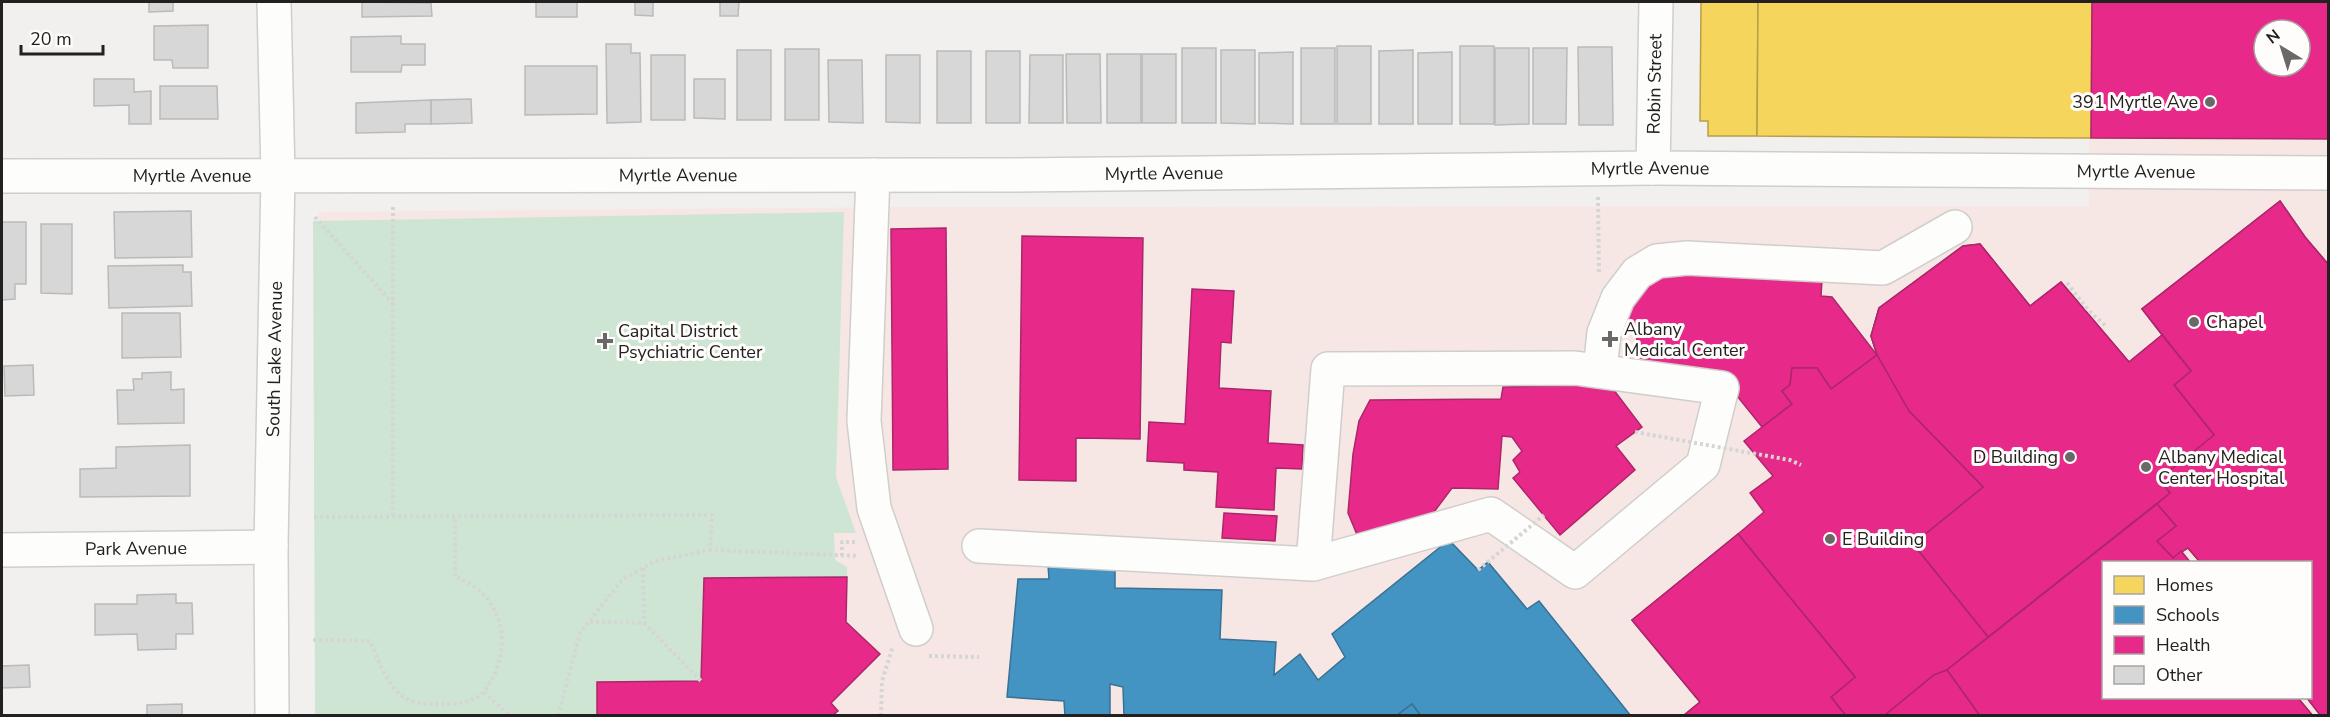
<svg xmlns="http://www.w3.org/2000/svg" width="2330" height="717" viewBox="0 0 2330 717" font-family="'Nunito Sans',sans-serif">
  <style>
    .medical { fill: #f6e7e5; fill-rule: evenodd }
    .green { fill: #cfe5d4 }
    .homes { fill: #f6d55c; stroke: #b69f4a; stroke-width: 1.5 }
    .schools { fill: #4393c3; stroke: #397192; stroke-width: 1.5 }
    .health { fill: #e7298a; stroke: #ac276a; stroke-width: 1.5; fill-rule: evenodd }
    .building { fill: #d8d7d7; stroke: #babab9; stroke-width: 1.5 }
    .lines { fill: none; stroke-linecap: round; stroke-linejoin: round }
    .minor-casing { stroke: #d0cecd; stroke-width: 36 }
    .path { stroke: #d5d5d4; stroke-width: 4; stroke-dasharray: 3 3; stroke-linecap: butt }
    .minor { stroke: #fdfdfc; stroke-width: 33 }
    .path-bridge { stroke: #d5d5d4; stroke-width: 4; stroke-dasharray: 3 3; stroke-linecap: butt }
    .poi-dot { fill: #6b6968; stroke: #fffdfb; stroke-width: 2 }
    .labels { text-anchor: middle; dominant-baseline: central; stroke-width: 6; stroke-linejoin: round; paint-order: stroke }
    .street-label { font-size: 18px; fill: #222120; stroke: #fffdfb }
    .poi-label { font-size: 18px; fill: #222120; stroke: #fffdfb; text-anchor: start }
  </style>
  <rect width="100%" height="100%" fill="#f2f0ee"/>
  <!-- medical -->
  <path class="medical" d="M2089,2h239v713l-2011,1 2,-504 572,-5 1198,-1zM2264,30h36v36h-36zM2104,562h206v136h-206z"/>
  <!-- green -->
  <path class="green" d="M844,212l-8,265 20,56h-22l1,27 12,7v10l-143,1 -3,103 -104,1v33h-282l-2,-494z"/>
  <!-- homes -->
  <g class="homes">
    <path d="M1701,2h57l-1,134h-49v-15h-8z"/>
    <path d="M1758,2h334l-1,136 -334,-2z"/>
  </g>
  <!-- schools -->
  <g class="schools">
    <path d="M1449,540l29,30 10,-8 39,47 12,-8 92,115h-210l-9,-12 -16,12h-272l-1,-29 -13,-3v32h-45l-1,-15 -57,-4 11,-118h31l-1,-14 67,4v19l107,2 -2,49 56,3 -2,33 26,-21 18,26 27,-23 -13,-23z"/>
    <path d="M1412,704l9,12h-25z"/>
  </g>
  <!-- health -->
  <g class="health">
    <path d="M2092,2h236v137l-237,-1zM2264,30h36v36h-36z"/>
    <path d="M2280,201l25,36 23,27v217l-20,16 20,24v195h-7l-14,-18h3v-136h-110l-12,-14 -7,3 9,11h-86v136h194l15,18h-429l50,-41 13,-5 41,-33 -75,-93 70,-57 -74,-76 -32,-56 -6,-19 8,-28 84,-62 17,-2 50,62 31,-24 68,80 33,-27 -20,-26zM2247,344l53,66 -54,44 -60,-73 16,-12 4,5z"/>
    <path d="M2280,201l25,36 23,27v452h-7l-14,-18h3v-136h-110l-12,-14 -15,10 -16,-17 19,-15 -19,-22 13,-11 -11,-14 55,-44 -40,-50 17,-14 -49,-62z"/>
    <path d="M946,228l2,241 -55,1 -2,-241z"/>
    <path d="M1022,236l121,2 -3,201 -64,-1v43l-57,-1z"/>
    <path d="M1980,244l50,62 31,-24 68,80 33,-27 29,36 -17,14 40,50 -55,44 11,14 -182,144 -75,-93 70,-57 -74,-76 -32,-56 -6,-19 8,-28 84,-62z"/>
    <path d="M1653,271l169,9 -1,16 11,1 45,58 -46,34 -14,-21h-25l-2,17 -8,6 10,13 -30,23 -45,-56 -81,-8 1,-30 -9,-1v-32l11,-1v-18z"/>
    <path d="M1192,289l42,2 -3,52 -10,-1 -2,46 52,3 -3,52 35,2 -1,24 -26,-1 -2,42 -58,-3 2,-35 -34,-2v-7l-37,-2 2,-39 36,2z"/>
    <path d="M1877,355l32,56 74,76 -70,57 75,93 -41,33 -13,5 -50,41h-38l-15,-19 24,-20 -117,-143 26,-22 -14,-19 23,-17 -29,-35 48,-37 -10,-13 8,-6 2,-17h25l14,21z"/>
    <path d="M1610,385l32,42 -26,19 19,24 -75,65 -47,-57 7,-6 -7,-12 9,-9 -10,-14 -10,-1 -4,53 -46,-1 -21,28 -73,21 -10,-24 5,-59 6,-33 11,-21 131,-1 2,-12z"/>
    <path d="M2157,504l19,22 -19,15 16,17 8,-7 9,11h-86v136h194l15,18h-333l-33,-46z"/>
    <path d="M1224,513l53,3 -2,25 -53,-3z"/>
    <path d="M1738,534l117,143 -24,20 15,19h-163l17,-14 -68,-82z"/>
    <path d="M1738,534l117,143 -24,20 15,19h-163l17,-14 -68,-82z"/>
    <path d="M847,577l-1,45 34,32 -49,49 7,8 -6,5h-235v-34l104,-1 3,-103z"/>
    <path d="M1947,670l33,46h-96l50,-41z"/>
  </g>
  <!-- building -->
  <g class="building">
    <path d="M149,2h24v9l-24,1z"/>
    <path d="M362,2l69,1 1,13 -70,1z"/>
    <rect x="536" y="2" width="41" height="15"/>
    <path d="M635,2h18v14l-18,-1z"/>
    <path d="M720,2h19l-1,14h-18z"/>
    <path d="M208,25v43h-35l-1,-8h-18v-34z"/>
    <path d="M401,36v8h24v21h-23l-1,7h-50v-35z"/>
    <path d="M606,44h25v9h9l1,69 -34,1z"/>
    <rect x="1337" y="46" width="34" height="78"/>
    <rect x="1460" y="46" width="34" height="78"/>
    <path d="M1578,47h34l1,78h-34z"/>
    <rect x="1182" y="48" width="34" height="75"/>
    <rect x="1301" y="48" width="34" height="76"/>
    <path d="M1495,48h34v76l-34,1z"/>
    <path d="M1533,48h34l-1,76h-33z"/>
    <rect x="785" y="49" width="34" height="71"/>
    <rect x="737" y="50" width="34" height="70"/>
    <path d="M1221,50h34v74l-34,-1z"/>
    <path d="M1413,50v74h-34v-73z"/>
    <rect x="937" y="51" width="34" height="72"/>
    <rect x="986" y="51" width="34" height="72"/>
    <path d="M1293,52v72l-34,-1v-70z"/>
    <path d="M1452,52v72h-34v-71z"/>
    <path d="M1066,54h34l1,69h-34z"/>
    <rect x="1107" y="54" width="34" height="69"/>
    <rect x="1142" y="54" width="34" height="69"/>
    <rect x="651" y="55" width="34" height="65"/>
    <path d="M886,55h34v68l-34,-1z"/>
    <path d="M1030,55h33v68h-34z"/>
    <path d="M828,60h34l1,63 -34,-1z"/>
    <path d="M525,66h72v48l-72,1z"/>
    <path d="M94,79h40v13l17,-1v33h-22v-19l-35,1z"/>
    <path d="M694,79h31v40l-31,-1z"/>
    <path d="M160,86h57l1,33h-58z"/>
    <path d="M471,99l1,24 -41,1v-24z"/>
    <path d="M431,100v24h-26v8l-49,1v-30z"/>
    <path d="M191,211l1,46 -77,1 -1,-46z"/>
    <path d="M2,222h24v62h-11v15l-13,1z"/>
    <path d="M41,224h31v70l-31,-1z"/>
    <path d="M183,265v7h8l1,34 -83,2 -1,-42z"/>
    <path d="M122,313h58l1,44 -59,1z"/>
    <path d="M33,365l1,30 -29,1 -1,-30z"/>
    <path d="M171,372v18l13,-1v34l-66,1 -1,-34h17l-1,-11h9v-6z"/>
    <path d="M190,445v51l-110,1v-28l36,-1v-21z"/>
    <path d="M176,594v9h16l1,31h-17v15l-38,1 -1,-16 -42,1v-31h42v-9z"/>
    <path d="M29,665l1,22 -28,1v-22z"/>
    <path d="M182,704v12h-35v-11z"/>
  </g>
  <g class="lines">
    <defs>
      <g id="minor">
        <path id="s1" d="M1653,168l3,-166"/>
        <path d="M873,175l-9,246 10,87 42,121"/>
        <path id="s2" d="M2,176l1008,-1 643,-7 675,5"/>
        <path d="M1600,370l4,-37 14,-35 19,-25 20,-12 30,-3 196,10 72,-41"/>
        <path d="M979,546l334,18 15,-195 247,-1 147,20 -19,77 -128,107 -84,-58 -178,50"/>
        <path id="s3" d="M2,550l269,-3"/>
        <path id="s4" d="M272,716l-1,-169 7,-372 -4,-173"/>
      </g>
    </defs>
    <!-- minor casing -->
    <use href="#minor" class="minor-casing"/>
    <!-- path -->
    <g class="path">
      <path d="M1598,197l1,77"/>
      <path d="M315,217l79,88"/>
      <path d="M2067,283l22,28 17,15"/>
      <path d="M393,516v-311"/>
      <path d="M314,517l398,-2 -2,35 149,6"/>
      <path d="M842,556v-14h13"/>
      <path d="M643,568l1,55"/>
      <path d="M590,622l54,1 57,58"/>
      <path d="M313,640l57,1c7,17 19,49 37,58 12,6 28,5 41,5 12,0 29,-3 37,-14 30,-40 20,-96 -30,-113v-61"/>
      <path d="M929,656l50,1"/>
      <path d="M484,692l26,24"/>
      <path d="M558,716l22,-83 42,-53 33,-19 55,-11"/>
      <path d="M881,716l1,-35 11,-35"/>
    </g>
    <!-- minor -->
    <use href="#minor" class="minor"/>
    <!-- path-bridge -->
    <g class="path-bridge">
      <path d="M1635,432l155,28 11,5"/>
      <path d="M1478,570l66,-55"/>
    </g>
  </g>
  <!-- markers -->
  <g class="poi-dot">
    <circle cx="2210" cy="102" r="6"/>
    <circle cx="2194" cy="322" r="6"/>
    <path d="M1607 330h6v6h6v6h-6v6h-6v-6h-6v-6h6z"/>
    <path d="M602 332h6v6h6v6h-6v6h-6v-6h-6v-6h6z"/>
    <circle cx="2070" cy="457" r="6"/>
    <circle cx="2146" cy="467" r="6"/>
    <circle cx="1830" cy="539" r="6"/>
  </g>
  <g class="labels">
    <!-- street labels -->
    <g class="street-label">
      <text stroke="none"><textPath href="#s1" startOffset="84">Robin Street</textPath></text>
      <text stroke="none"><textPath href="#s2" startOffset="1648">Myrtle Avenue</textPath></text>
      <text stroke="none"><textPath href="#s2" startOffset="2134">Myrtle Avenue</textPath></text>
      <text stroke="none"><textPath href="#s2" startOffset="1162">Myrtle Avenue</textPath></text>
      <text stroke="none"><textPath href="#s2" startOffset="676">Myrtle Avenue</textPath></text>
      <text stroke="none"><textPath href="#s2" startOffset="190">Myrtle Avenue</textPath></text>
      <text stroke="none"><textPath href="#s4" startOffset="357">South Lake Avenue</textPath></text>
      <text stroke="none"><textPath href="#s3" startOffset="134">Park Avenue</textPath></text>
    </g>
    <!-- poi labels -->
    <g class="poi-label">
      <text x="2198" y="102" text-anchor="end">391 Myrtle Ave</text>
      <text x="2206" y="322">Chapel</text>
      <text x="1624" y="329">Albany<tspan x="1624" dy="21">Medical Center</tspan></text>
      <text x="618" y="331">Capital District<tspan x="618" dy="21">Psychiatric Center</tspan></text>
      <text x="2058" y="457" text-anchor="end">D Building</text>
      <text x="2158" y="457">Albany Medical<tspan x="2158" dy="21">Center Hospital</tspan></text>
      <text x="1842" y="539">E Building</text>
    </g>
  </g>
  <!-- border -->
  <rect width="2330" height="717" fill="none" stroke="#222120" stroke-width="6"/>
  <!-- legend -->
  <rect x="2102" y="561" width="210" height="138" fill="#fffdfb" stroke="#a7a5a3" stroke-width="1.5"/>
  <rect x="2114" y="576" width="30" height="18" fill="#f6d55c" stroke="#a7a5a3" stroke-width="1.5"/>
  <text x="2156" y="591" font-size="18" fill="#222120">Homes</text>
  <rect x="2114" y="606" width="30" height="18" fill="#4393c3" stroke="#a7a5a3" stroke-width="1.5"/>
  <text x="2156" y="621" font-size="18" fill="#222120">Schools</text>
  <rect x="2114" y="636" width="30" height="18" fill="#e7298a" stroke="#a7a5a3" stroke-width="1.5"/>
  <text x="2156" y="651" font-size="18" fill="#222120">Health</text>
  <rect x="2114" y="666" width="30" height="18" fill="#d8d7d7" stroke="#a7a5a3" stroke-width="1.5"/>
  <text x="2156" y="681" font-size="18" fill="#222120">Other</text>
  <!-- north arrow -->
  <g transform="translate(2282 48) rotate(322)"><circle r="28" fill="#fffdfb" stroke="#a7a5a3" stroke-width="1.5"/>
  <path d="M0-4.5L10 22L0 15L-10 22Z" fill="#6b6968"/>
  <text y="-9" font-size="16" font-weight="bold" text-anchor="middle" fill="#222120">N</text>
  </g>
  <!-- scale -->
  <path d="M21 45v9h82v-9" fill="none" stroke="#222120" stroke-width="3"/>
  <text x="30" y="45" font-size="18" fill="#222120" stroke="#fffdfb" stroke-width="4.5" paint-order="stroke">20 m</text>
</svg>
